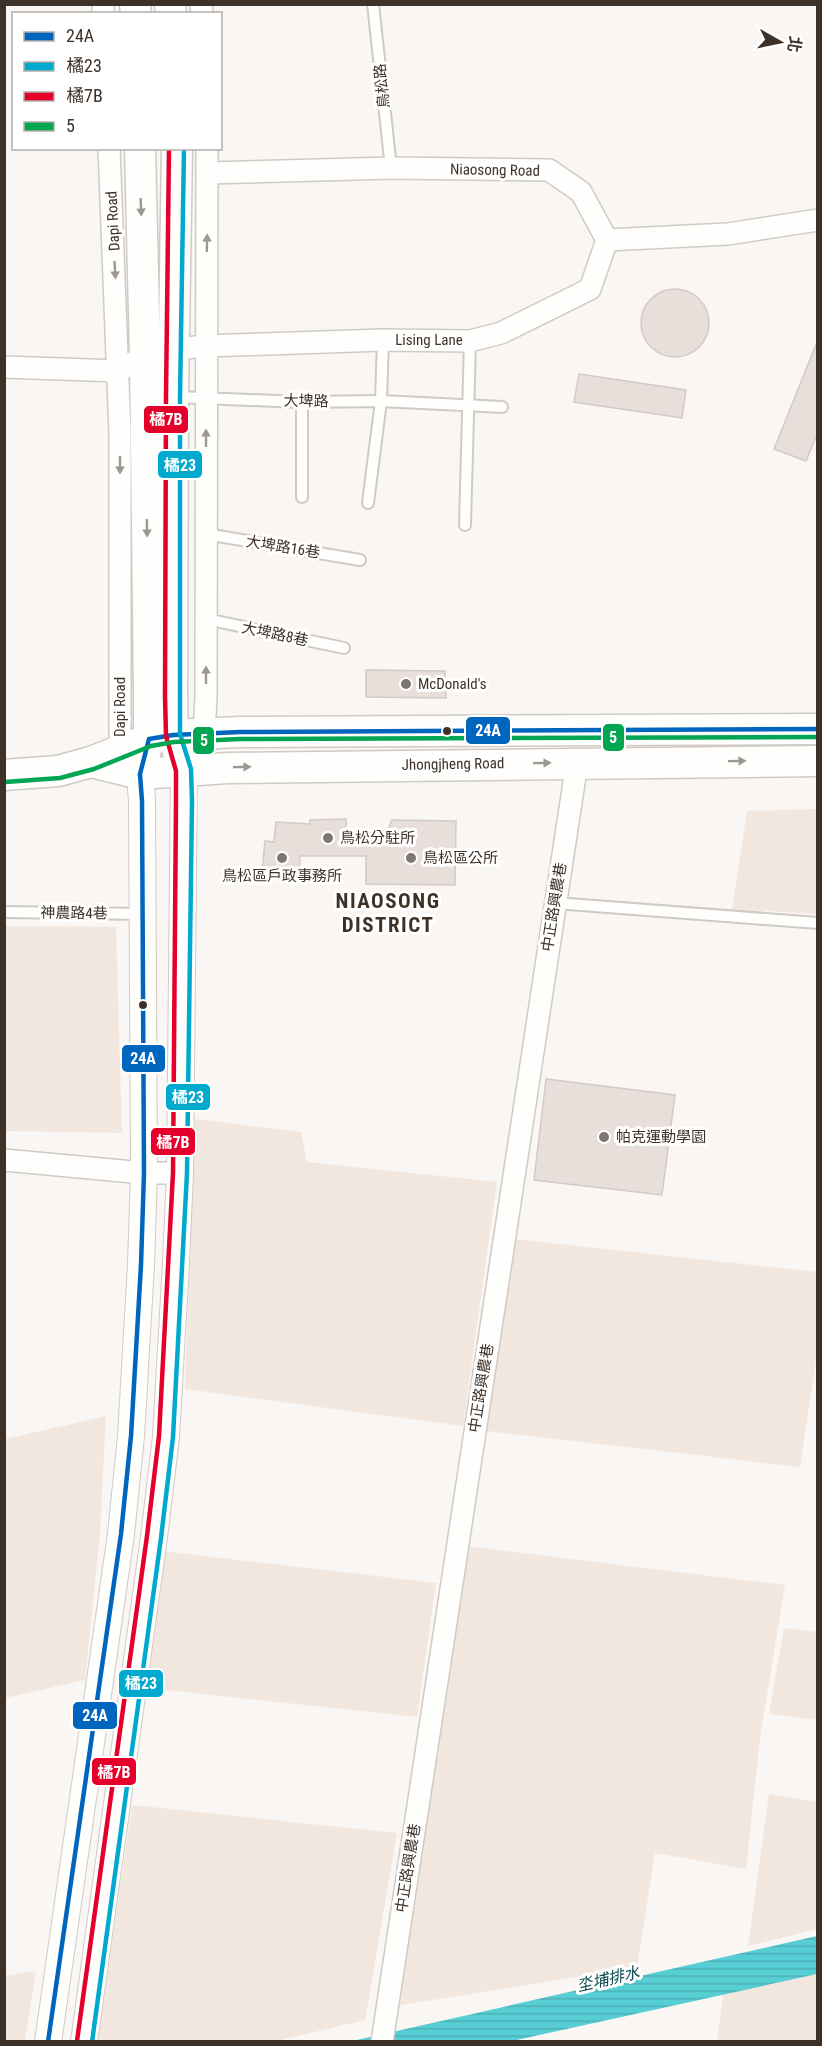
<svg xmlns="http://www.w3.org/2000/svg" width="822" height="2046" viewBox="0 0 822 2046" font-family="'Roboto Condensed','Noto Sans TC',sans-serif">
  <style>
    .built { fill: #f2e7df }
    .water { fill: url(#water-rules) }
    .building { fill: #e8deda; stroke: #d3cac7; stroke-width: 1.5 }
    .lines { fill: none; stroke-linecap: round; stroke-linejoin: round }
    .service-casing { stroke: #d1cac4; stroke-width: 14 }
    .minor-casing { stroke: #d1cac4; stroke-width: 24 }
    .tertiary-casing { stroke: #d1cac4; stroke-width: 28 }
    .secondary-casing { stroke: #d1cac4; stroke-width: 33 }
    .service { stroke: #fefefd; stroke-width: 10 }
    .minor { stroke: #fefefd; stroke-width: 21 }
    .tertiary { stroke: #fefefd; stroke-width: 26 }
    .secondary { stroke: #fefefd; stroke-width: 30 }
    .bus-1-casing { stroke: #fff; stroke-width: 9 }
    .bus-2-casing { stroke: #fff; stroke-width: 9 }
    .bus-3-casing { stroke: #fff; stroke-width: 9 }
    .bus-4-casing { stroke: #fff; stroke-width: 9 }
    .bus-1 { stroke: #0065bd; stroke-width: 4.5 }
    .bus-2 { stroke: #00a9ce; stroke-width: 4.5 }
    .bus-3 { stroke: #e4002b; stroke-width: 4.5 }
    .bus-4 { stroke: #00a651; stroke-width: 4.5 }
    .oneway { fill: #9e9892 }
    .poi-dot { fill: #7f776f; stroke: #fff; stroke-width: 2 }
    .bus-dot { fill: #3e3228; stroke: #fff; stroke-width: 2 }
    .labels { text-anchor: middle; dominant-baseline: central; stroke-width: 6; stroke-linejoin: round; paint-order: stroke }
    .street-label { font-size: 15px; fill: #3e3228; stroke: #fff }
    .poi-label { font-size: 15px; fill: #3e3228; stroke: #fff; text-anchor: start }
    .water-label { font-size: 16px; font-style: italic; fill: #0a4b50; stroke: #fff }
    .district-label { font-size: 21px; font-weight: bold; letter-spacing: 1.5px; fill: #3e3228; stroke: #fff }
    .line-badge { stroke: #fff; stroke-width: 2 }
    .badge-label { font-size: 16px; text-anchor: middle; font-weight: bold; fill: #fff }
  </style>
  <defs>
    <pattern id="water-rules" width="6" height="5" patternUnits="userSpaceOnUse" patternTransform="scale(1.5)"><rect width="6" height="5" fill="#57cdd4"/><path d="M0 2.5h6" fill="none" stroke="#4db0b6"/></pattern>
  </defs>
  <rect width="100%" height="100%" fill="#f9f6f3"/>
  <!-- built -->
  <g class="built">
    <path d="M817,809v105l-85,-5 15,-98z"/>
    <path d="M5,926l111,1 6,206 -117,-2z"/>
    <path d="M195,1119l106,13 6,30 190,20 -34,244 -278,-37z"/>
    <path d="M514,1239l303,33v82l-17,113 -314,-36z"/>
    <path d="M106,1416l-6,117 -15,147 -80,18v-259z"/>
    <path d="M466,1546l319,39 -25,153 -14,131 -91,-16 -18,114 -241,39z"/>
    <path d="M161,1551l275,32 -19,134 -269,-29z"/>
    <path d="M784,1628l33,4v88l-48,-6z"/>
    <path d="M769,1794l48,8v127l-69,17z"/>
    <path d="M132,1805l265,28 -32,187 -88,21h-179z"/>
    <path d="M817,1967v74l-100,1 7,-53z"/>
    <path d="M36,1971l-11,70h-20v-65z"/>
  </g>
  <!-- water -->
  <path class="water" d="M817,1936v38l-305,67 -164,1z"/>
  <!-- building -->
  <g class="building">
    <circle cx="675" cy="323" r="34"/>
    <path d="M817,342l1,90 -12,29 -32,-12z"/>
    <path d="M579,374l107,16 -4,28 -108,-16z"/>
    <path d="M366,670l79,1 1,27 -80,-1z"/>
    <path d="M346,819v13h41l5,-12 64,1 -1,64 -89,-1v-28h-66l-1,20 -37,-3 3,-32 9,1 2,-20 34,2v-4z"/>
    <path d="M546,1079l129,16 -13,100 -128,-15z"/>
  </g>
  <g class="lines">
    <defs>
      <g id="service">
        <path d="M373,4l18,164"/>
        <path d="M176,397l126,5 79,-1 121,6"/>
        <path d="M302,402v95"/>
        <path d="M368,503l13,-102 2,-61"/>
        <path d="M465,525l5,-184"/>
        <path d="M206,534l154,26"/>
        <path d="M206,619l138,29"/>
        <path d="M555,903l263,20"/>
        <path d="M4,912l139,2"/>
      </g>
      <g id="minor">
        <path d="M103,4v10"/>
        <path d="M201,4l1,10"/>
        <path d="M109,148l11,286v317l7,9"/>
        <path d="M208,173l183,-5 158,2 32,22 26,48 121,-6 90,-14"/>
        <path d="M4,367l114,4 27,-15 30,-7 31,-3 177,-6 87,1 31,-8 89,-44 17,-49"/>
        <path d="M184,770l20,-36 2,-37 1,-549"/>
        <path d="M4,1160l140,13h36"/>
        <path d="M382,2042l195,-1279"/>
      </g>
      <g id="tertiary">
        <path d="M48,2042l73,-508 10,-98 10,-171 3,-92 -2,-372 -2,-27"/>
        <path d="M84,2042l70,-505 12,-100 10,-175 4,-89 4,-403"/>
      </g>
      <g id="secondary">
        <path d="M135,4l1,10"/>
        <path d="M170,4l1,10"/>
        <path d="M140,148l5,208 4,340v43l-5,18"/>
        <path d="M177,148l-4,249 -1,299 1,39 5,17"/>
        <path d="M91,762l49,12 88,-6 590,-7"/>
        <path d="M4,775l54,-4 33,-9 58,-23 24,-4 67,-3 578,-3"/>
      </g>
    </defs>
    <!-- service casing -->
    <use href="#service" class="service-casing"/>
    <!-- minor casing -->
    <use href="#minor" class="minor-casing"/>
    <!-- tertiary casing -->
    <use href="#tertiary" class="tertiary-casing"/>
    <!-- secondary casing -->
    <use href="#secondary" class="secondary-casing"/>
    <!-- service -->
    <use href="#service" class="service"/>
    <!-- minor -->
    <use href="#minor" class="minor"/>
    <!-- tertiary -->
    <use href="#tertiary" class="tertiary"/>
    <!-- secondary -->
    <use href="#secondary" class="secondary"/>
    <defs>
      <path id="bus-1" d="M48,2042l73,-508 10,-98 10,-171 3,-92 -2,-372 -2,-27 9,-35 24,-4 67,-3 578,-3"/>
      <path id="bus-2" d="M92,2042l69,-504 12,-101 14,-264 5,-372 -1,-32 -11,-35v-337l4,-249"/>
      <path id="bus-3" d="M77,2041l70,-505 12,-100 14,-263 3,-372v-30l-10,-35 -1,-40 1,-299 3,-249"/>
      <path id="bus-4" d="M5,782l55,-4 34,-9 57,-23 23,-4 66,-3 578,-2"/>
    </defs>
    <!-- bus-1 casing -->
    <use href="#bus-1" class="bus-1-casing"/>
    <!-- bus-2 casing -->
    <use href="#bus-2" class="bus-2-casing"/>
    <!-- bus-3 casing -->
    <use href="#bus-3" class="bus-3-casing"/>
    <!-- bus-4 casing -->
    <use href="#bus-4" class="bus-4-casing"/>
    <!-- bus-1 -->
    <use href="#bus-1" class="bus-1"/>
    <!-- bus-2 -->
    <use href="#bus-2" class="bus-2"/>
    <!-- bus-3 -->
    <use href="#bus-3" class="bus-3"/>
    <!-- bus-4 -->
    <use href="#bus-4" class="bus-4"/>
  </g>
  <!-- one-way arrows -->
  <defs><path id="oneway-solid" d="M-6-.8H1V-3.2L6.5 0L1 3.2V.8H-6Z" transform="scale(1.5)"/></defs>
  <g class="oneway">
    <use href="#oneway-solid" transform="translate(141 207) rotate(88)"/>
    <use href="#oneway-solid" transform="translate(207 243) rotate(-89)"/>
    <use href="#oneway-solid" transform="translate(115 270) rotate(87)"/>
    <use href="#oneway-solid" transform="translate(206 438) rotate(-90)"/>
    <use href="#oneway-solid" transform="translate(120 465) rotate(90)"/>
    <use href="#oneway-solid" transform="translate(147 528) rotate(89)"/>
    <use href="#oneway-solid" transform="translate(206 675) rotate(-90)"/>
    <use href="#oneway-solid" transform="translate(737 761) rotate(-1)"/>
    <use href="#oneway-solid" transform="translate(542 763) rotate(-1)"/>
    <use href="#oneway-solid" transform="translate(242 767) rotate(-1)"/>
  </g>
  <!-- markers -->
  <g class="poi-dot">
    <circle cx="406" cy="684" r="6"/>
    <circle cx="328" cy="838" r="6"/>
    <circle cx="282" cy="858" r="6"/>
    <circle cx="411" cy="858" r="6"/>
    <circle cx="604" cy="1137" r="6"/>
  </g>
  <g class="bus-dot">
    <circle cx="447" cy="731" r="5"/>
    <circle cx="143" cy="1005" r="5"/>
  </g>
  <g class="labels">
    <!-- street labels -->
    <g class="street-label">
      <text transform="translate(382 86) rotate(-96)">鳥松路</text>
      <text transform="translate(495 170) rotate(1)">Niaosong Road</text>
      <text transform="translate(113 221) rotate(-93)">Dapi Road</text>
      <text x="429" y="340">Lising Lane</text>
      <text transform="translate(306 401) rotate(1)">大埤路</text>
      <text transform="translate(283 547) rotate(9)">大埤路16巷</text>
      <text transform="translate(275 634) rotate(12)">大埤路8巷</text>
      <text transform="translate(120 707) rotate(-90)">Dapi Road</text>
      <text transform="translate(453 764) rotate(-1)">Jhongjheng Road</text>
      <text transform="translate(554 907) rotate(-81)">中正路興農巷</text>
      <text transform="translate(74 913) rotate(1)">神農路4巷</text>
      <text transform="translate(481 1388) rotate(-81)">中正路興農巷</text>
      <text transform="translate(408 1868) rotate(-81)">中正路興農巷</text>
    </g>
    <!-- poi labels -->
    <g class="poi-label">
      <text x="418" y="684">McDonald's</text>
      <text x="340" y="838">鳥松分駐所</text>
      <text x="423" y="858">鳥松區公所</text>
      <text x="282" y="876" text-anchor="middle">鳥松區戶政事務所</text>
      <text x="616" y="1137">帕克運動學園</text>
    </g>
    <!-- water labels -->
    <g class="water-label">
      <text transform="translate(608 1979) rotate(-13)">坔埔排水</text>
    </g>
    <!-- district labels -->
    <g class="district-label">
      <text x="388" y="901">NIAOSONG<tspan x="388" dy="24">DISTRICT</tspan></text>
    </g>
  </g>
  <g class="line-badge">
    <rect x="143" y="405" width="46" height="29" rx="6" fill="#e4002b"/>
    <rect x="157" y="450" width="46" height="29" rx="6" fill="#00a9ce"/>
    <rect x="465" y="716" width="46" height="29" rx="6" fill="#0065bd"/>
    <rect x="602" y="723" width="23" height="29" rx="6" fill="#00a651"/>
    <rect x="192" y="726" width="23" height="29" rx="6" fill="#00a651"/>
    <rect x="121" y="1044" width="45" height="29" rx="6" fill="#0065bd"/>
    <rect x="165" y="1083" width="46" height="28" rx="6" fill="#00a9ce"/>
    <rect x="150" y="1127" width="46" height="29" rx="6" fill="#e4002b"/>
    <rect x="118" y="1669" width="46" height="29" rx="6" fill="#00a9ce"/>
    <rect x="72" y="1701" width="46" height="29" rx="6" fill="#0065bd"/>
    <rect x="91" y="1757" width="46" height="29" rx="6" fill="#e4002b"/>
  </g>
  <g class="badge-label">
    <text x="166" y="425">橘7B</text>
    <text x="180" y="471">橘23</text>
    <text x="488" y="736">24A</text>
    <text x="613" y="743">5</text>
    <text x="204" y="746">5</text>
    <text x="143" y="1064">24A</text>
    <text x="188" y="1103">橘23</text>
    <text x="173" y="1148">橘7B</text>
    <text x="141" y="1689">橘23</text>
    <text x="95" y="1721">24A</text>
    <text x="114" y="1778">橘7B</text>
  </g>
  <!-- border -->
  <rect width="822" height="2046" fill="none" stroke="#3e3228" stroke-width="12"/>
  <!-- legend -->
  <rect x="12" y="12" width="210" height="138" fill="#ffffff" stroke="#b2ada9" stroke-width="1.5"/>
  <rect x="24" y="32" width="30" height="9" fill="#0065bd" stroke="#b2ada9" stroke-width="1.5"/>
  <text x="66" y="42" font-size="18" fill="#3e3228">24A</text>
  <rect x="24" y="62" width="30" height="9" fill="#00a9ce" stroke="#b2ada9" stroke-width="1.5"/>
  <text x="66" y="72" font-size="18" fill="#3e3228">橘23</text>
  <rect x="24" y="92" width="30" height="9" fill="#e4002b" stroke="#b2ada9" stroke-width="1.5"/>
  <text x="66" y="102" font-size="18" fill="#3e3228">橘7B</text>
  <rect x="24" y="122" width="30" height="9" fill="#00a651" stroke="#b2ada9" stroke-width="1.5"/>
  <text x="66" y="132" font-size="18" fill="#3e3228">5</text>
  <!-- north arrow -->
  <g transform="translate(780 42) rotate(99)" stroke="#ffffff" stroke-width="4.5" paint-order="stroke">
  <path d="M0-4.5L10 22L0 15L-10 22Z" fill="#3e3228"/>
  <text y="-9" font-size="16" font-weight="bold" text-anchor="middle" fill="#3e3228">北</text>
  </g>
</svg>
